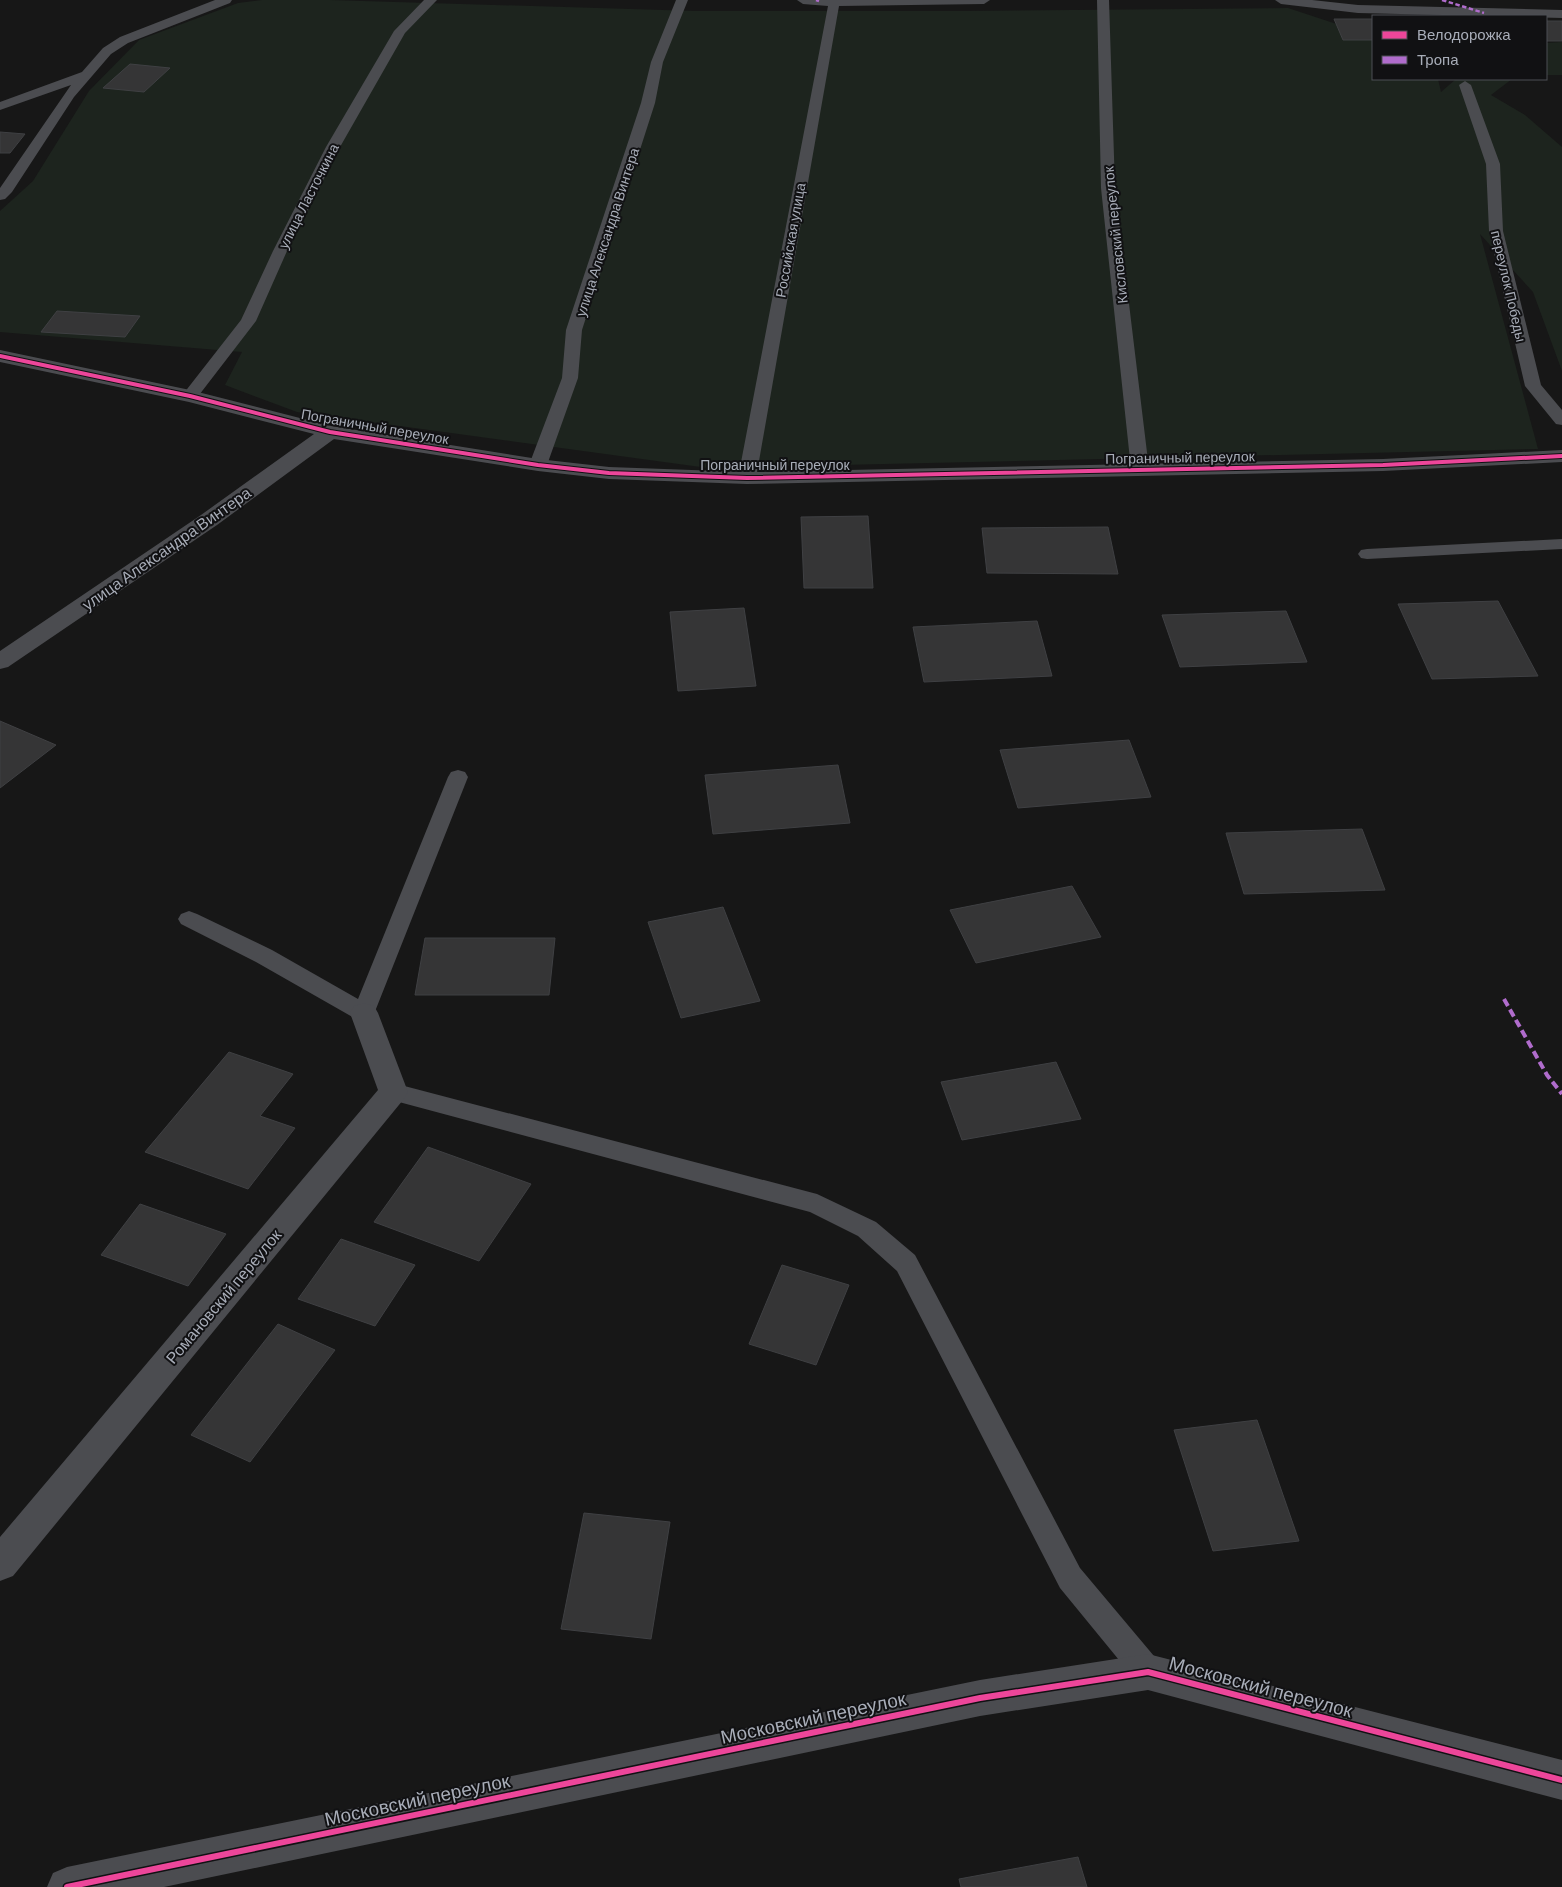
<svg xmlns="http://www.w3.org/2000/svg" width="1562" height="1887" viewBox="0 0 1562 1887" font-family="Barlow,sans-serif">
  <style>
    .green { fill: #1d241e }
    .building { fill: #353536; stroke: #3f4043 }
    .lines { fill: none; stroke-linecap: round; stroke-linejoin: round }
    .service { fill: #4b4c50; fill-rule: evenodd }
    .minor { fill: #4b4c50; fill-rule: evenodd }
    .quiet-far1 { stroke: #b06ccc; stroke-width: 2.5; stroke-dasharray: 4.5 2.5; stroke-linecap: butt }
    .quiet { stroke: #b06ccc; stroke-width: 4; stroke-dasharray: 8 4; stroke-linecap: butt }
    .cycleway-far1-casing { stroke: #111113; stroke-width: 6 }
    .cycleway-casing { stroke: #111113; stroke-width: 9 }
    .cycleway-far1 { stroke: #ed469a; stroke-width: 4 }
    .cycleway { stroke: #ed469a; stroke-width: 6 }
    .labels { text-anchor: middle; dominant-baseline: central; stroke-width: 4; stroke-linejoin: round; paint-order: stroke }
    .far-street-label { font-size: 14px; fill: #a8adb8; stroke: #111113 }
    .street-label { font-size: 16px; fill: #a8adb8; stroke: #111113 }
    .near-street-label { font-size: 19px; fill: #a8adb8; stroke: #111113 }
  </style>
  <rect width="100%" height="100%" fill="#171717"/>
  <!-- green -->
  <g class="green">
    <path d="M262,0h68l366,11h270l322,-3 85,28v43h65l3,13 15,-13h56l-21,16 34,20 37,32v224l-29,-79 -53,-58 58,215 -830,19 -411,-56 -72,-27 17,-33 -242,-20v-121l33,-30 56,-90 50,-51 99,-37z"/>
    <path d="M1562,42v33h-16v-32z"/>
  </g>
  <!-- building -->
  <g class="building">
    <path d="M1334,19h39v21h-30z"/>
    <rect x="1546" y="21" width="16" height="20"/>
    <path d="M130,64l40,4 -26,24 -41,-4z"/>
    <path d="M0,132l25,2 -15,19h-10z"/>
    <path d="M57,311l83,5 -15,21 -84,-5z"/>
    <path d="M868,516l5,72h-69l-3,-71z"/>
    <path d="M1108,527l10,47 -131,-1 -5,-45z"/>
    <path d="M1498,601l40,75 -106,3 -34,-75z"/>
    <path d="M744,608l12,78 -78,5 -8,-79z"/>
    <path d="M1286,611l21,51 -127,5 -18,-52z"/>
    <path d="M1037,621l15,55 -128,6 -11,-55z"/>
    <path d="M0,721l56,24 -56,43z"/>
    <path d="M1129,740l22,57 -133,11 -18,-58z"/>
    <path d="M838,765l12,58 -137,11 -8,-59z"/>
    <path d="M1362,829l23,61 -141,4 -18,-61z"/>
    <path d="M1072,886l29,51 -125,26 -26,-53z"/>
    <path d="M723,907l37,94 -79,17 -33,-96z"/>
    <path d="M425,938h130l-6,57h-134z"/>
    <path d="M229,1052l64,22 -33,42 35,12 -47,61 -103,-37z"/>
    <path d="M1056,1062l25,57 -119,21 -21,-58z"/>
    <path d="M428,1147l103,37 -52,77 -105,-39z"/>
    <path d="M140,1204l86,30 -38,52 -87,-31z"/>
    <path d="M341,1239l74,26 -40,61 -77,-27z"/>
    <path d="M782,1265l67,20 -33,80 -67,-21z"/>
    <path d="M278,1324l57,26 -85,112 -59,-27z"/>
    <path d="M1257,1420l42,121 -86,10 -39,-121z"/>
    <path d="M584,1513l86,9 -19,117 -90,-10z"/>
    <path d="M1078,1857l9,30h-126l-2,-8z"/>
  </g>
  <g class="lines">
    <!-- service -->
    <g class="service">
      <path d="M215,0h17l-2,3 -102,40 -17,11 -37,43 -62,95 -7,7 -5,1v-12l71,-103 -71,25v-8l82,-30 21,-24 17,-11z"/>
      <path d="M424,0h13l-32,33 -65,114 -53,104 -31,70 -60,78h-12l-2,-3 2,-3 57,-73 32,-69 53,-104 68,-116z"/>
      <path d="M676,0h12l-25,62 -8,41 -73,227 -4,48 -31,87 -3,4 -6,1 -6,-1 -3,-4 33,-87 4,-48 75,-227 10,-41z"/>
      <path d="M797,0h193l-6,4 -145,2 -83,472 -3,4 -6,1 -6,-1 -3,-4 90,-472 -25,-2z"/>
      <path d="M1097,0h12l6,188 34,281 -3,4 -6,1 -6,-1 -3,-4 -30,-281z"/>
      <path d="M1275,0h37l46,5 204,5v8l-204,-5 -77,-9z"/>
      <path d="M1465,81l6,4 29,79 3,67 38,154 21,25v15l-6,-1 -31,-38 -36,-155 -3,-67 -27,-79z"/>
      <path d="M1562,539v10l-195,10 -6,-1 -3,-4 3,-4 6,-1z"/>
      <path d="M458,770l7,2 3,5 -96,242 -8,3 -8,-3 -100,-57 -75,-38 -3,-5 3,-5 8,-3 8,3 75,36 86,49 90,-222 3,-5z"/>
      <path d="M393,1083l424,111 59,28 39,33 165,313 79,94 4,10 -4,10 -11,5 -11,-5 -77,-94 -163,-317 -39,-35 -48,-24 -426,-114 -3,-6 3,-6z"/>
    </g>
    <!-- minor -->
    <g class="minor">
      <path d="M0,350l190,40 141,36 207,33 71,8 138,5 636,-13 179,-9v12l-179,9 -636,13 -138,-5 -71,-8 -204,-32 -117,86 -209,142 -8,2v-18l201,-136 113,-81 -125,-32 -189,-40z"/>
      <path d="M364,1003l10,3 4,7 30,79 -5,8 -390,476 -13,5v-44l378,-447 -28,-77 4,-7z"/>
      <path d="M1148,1654l414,106v40l-414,-110 -168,26 -816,171h-117l6,-14 14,-6 913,-187z"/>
    </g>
    <!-- quiet-far1 -->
    <g class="quiet-far1">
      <path d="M816,0l3,1"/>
      <path d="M1442,0l42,13"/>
    </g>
    <!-- quiet -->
    <path class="quiet" d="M1504,999l43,76 15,19"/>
    <defs>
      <path id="cycleway-far1" d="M0,356l190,40 140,36 208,33 71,8 138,5 636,-13 179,-9"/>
      <path id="cycleway" d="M67,1887l913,-189 168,-26 414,108"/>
    </defs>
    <!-- cycleway-far1 casing -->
    <use href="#cycleway-far1" class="cycleway-far1-casing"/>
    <!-- cycleway casing -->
    <use href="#cycleway" class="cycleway-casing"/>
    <!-- cycleway-far1 -->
    <use href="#cycleway-far1" class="cycleway-far1"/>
    <!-- cycleway -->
    <use href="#cycleway" class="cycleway"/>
  </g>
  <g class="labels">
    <!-- far-street labels -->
    <g class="far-street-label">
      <text transform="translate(308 196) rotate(-63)">улица Ласточкина</text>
      <text transform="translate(607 232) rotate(-72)">улица Александра Винтера</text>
      <text transform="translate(1115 235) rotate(-96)">Кисловский переулок</text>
      <text transform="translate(790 240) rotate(-80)">Российская улица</text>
      <text transform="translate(1509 286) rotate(77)">переулок Победы</text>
      <text transform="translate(375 426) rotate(10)">Пограничный переулок</text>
      <text transform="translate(1180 457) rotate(-1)">Пограничный переулок</text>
      <text x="775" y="464">Пограничный переулок</text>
    </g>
    <!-- street labels -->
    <g class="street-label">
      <text transform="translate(166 548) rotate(-35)">улица Александра Винтера</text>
      <text transform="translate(223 1296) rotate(-50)">Романовский переулок</text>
    </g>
    <!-- near-street labels -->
    <g class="near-street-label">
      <text transform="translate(1261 1686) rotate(15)">Московский переулок</text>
      <text transform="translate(813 1717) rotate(-12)">Московский переулок</text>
      <text transform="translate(417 1799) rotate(-12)">Московский переулок</text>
    </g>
  </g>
  <!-- legend -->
  <rect x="1372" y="15" width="175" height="65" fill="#111113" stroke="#4d4f55"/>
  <rect x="1382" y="31" width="25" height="8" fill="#ed469a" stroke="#4d4f55"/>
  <text x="1417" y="40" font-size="15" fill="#a8adb8">Велодорожка</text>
  <rect x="1382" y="56" width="25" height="8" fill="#b06ccc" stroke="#4d4f55"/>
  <text x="1417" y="65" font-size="15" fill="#a8adb8">Тропа</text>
</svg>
